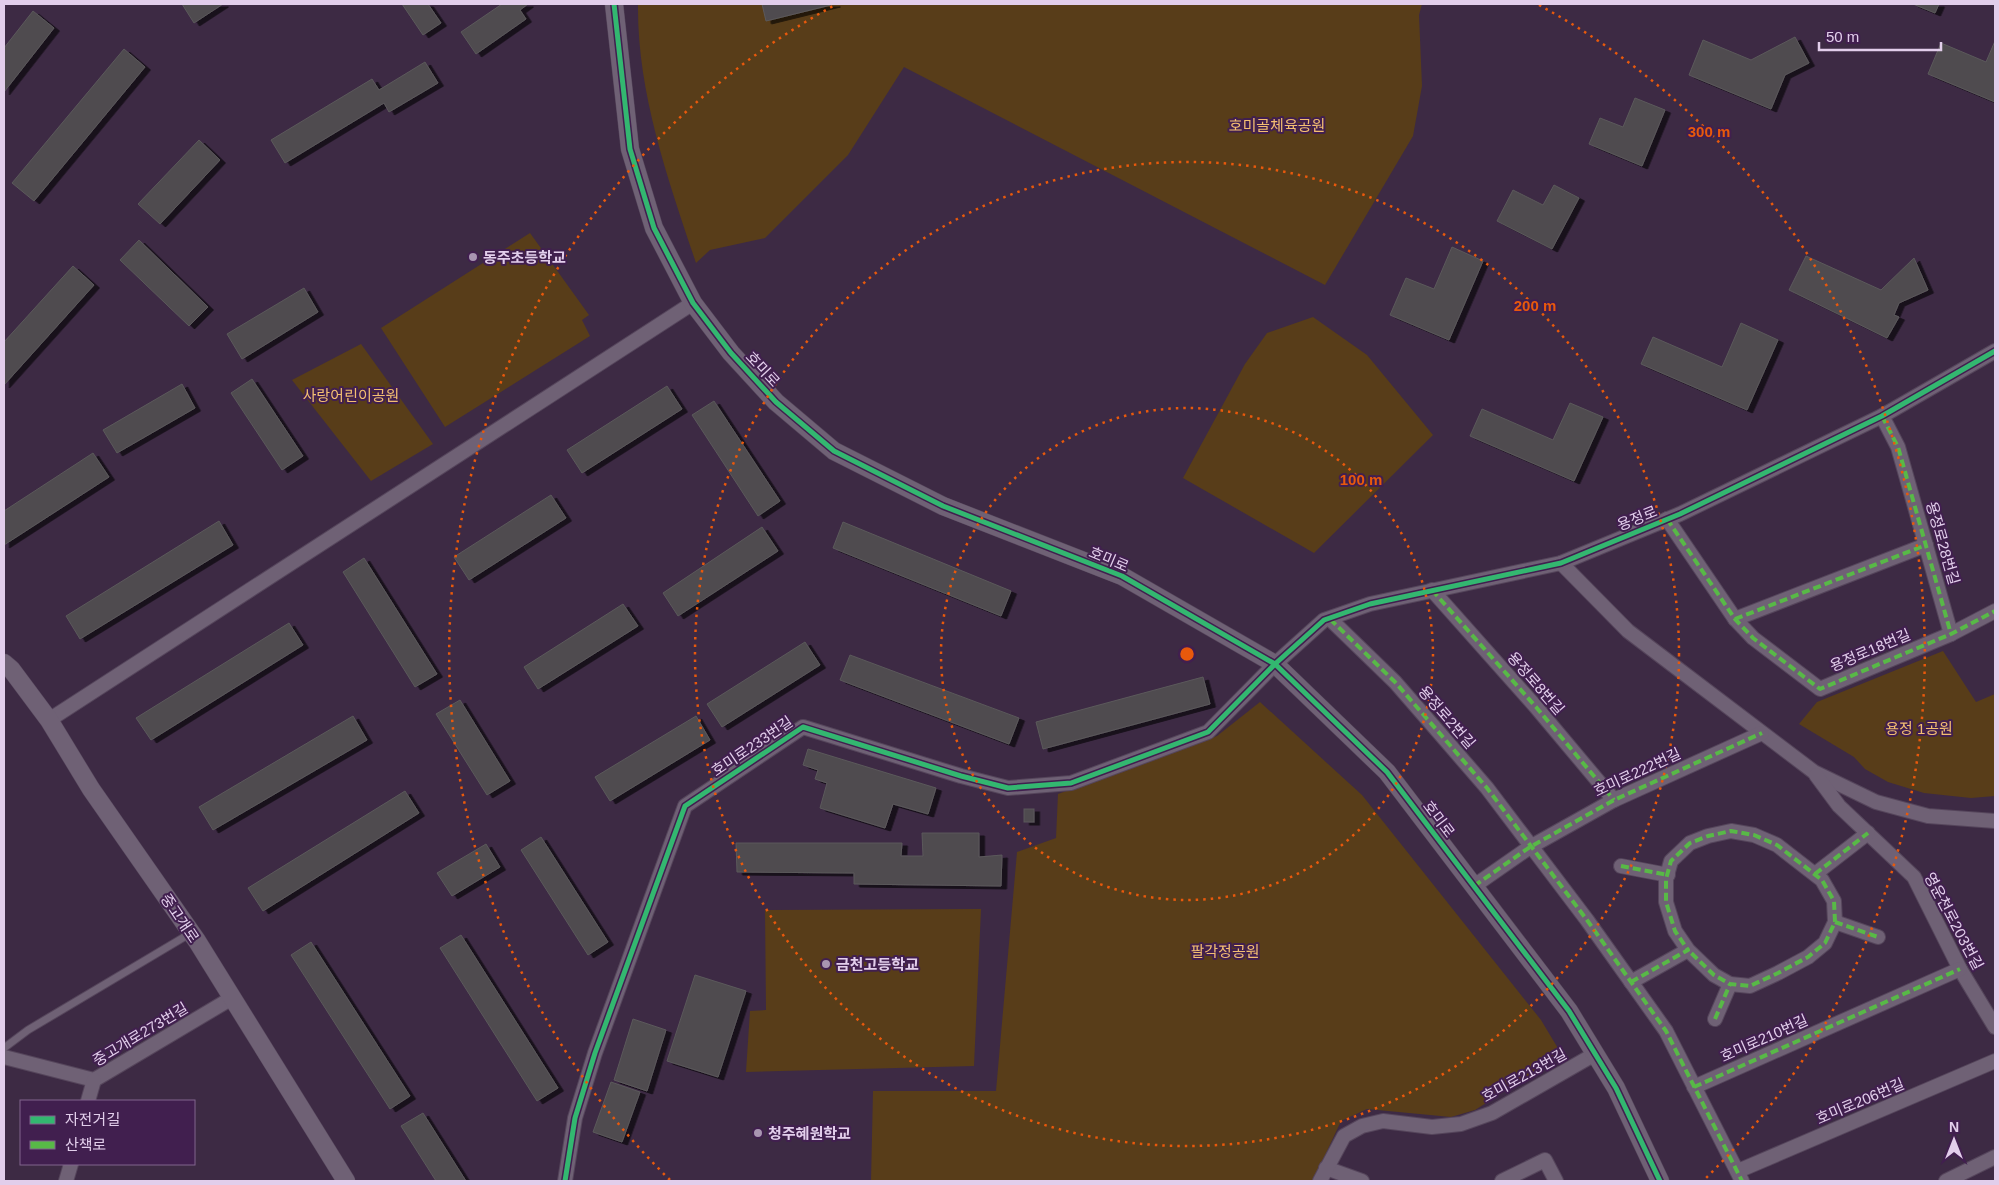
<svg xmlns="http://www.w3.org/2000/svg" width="1999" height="1185" viewBox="0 0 1999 1185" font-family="Helvetica,'Noto Sans KR',sans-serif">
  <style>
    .green { fill: #583d19 }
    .building { fill: #4f4b4f; stroke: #5b595b; filter: url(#shadow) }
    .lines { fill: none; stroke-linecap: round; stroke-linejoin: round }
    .service-casing { stroke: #55455b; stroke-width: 9 }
    .minor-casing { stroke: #55455b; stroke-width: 16 }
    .tertiary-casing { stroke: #55455b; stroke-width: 19 }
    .service { stroke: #6f6175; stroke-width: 7 }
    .minor { stroke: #6f6175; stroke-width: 14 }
    .tertiary { stroke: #6f6175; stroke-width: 18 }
    .quiet { stroke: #58b947; stroke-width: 4; stroke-dasharray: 8 4; stroke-linecap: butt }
    .cycleway-casing { stroke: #411f4f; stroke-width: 8 }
    .cycleway { stroke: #33b770; stroke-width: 5 }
    .ring { fill: none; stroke: #e8590c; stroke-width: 2.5; stroke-dasharray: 2.5 5 }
    .poi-dot { fill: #a895b1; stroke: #411f4f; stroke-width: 2 }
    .labels { text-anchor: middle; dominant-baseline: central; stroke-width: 4; stroke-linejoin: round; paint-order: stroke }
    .park-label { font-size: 15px; fill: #f4bf71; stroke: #411f4f }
    .poi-label { font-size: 15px; font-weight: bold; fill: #e2ceeb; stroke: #411f4f; text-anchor: start }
    .street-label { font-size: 15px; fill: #e2ceeb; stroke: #411f4f }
    .centre { fill: #e8590c; stroke: #411f4f; stroke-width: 2.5 }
    .ring-label { font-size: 15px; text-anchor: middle; font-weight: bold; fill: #e8590c; stroke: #411f4f; stroke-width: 4; stroke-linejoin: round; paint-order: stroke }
  </style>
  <defs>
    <filter id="shadow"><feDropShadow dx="5.5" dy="3" stdDeviation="0" flood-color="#0009"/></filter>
  </defs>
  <rect width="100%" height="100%" fill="#3d2a44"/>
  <!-- green -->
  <g class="green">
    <path d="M638,4h784l-3,11 3,71 -9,50 -88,149 -421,-218 -56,88 -83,83 -55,12 -14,13c-28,-84 -59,-170 -58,-259z"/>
    <path d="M530,233l59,82 -7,5 8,16 -145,91 -64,-99z"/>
    <path d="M1313,317l54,38 66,80 -119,118 -131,-75 62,-114 22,-31z"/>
    <path d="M361,344l72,100 -62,37 -79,-101z"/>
    <path d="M1943,651l33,51 19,-8v102l-24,2 -47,-5 -36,-11 -23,-13 -11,-12 -55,-33 18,-22z"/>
    <path d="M1260,702l102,93 179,225 21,35 -87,55 -24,7 -84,-8 -26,12 -28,60h-442l2,-90h123l21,-239 39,-14 2,-44 159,-58z"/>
    <path d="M981,909l-7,157 -228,6 4,-61 16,-1 -1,-100z"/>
  </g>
  <!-- building -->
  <g class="building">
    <path d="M182,4h41l-29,19z"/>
    <path d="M402,4h26l13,19 -18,12z"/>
    <path d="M502,4h26l-8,6 6,9 -50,35 -15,-22z"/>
    <path d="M762,4h73l-69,17z"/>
    <path d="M1913,4h26l-4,9z"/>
    <path d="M33,11l21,17 -50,64v-44z"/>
    <path d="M1795,37l14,26 -24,12 -14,34 -82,-34 14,-35 48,20z"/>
    <path d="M1995,41v61l-67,-28 13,-31 45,19z"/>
    <path d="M124,49l21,18 -111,134 -22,-18z"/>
    <path d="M425,62l13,21 -49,29 -5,-9 -99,60 -14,-23 101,-61 7,11z"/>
    <path d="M1635,98l30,12 -23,56 -53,-22 11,-26 23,9z"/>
    <path d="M199,140l21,20 -60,64 -22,-20z"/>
    <path d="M1554,185l25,13 -27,51 -55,-28 16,-31 30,15z"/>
    <path d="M139,240l69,67 -19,19 -69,-66z"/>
    <path d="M1452,247l31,14 -34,79 -59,-25 16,-37 28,11z"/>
    <path d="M1806,256l75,34 33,-32 14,32 -29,13 -5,12 5,2 -12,21 -98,-48z"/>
    <path d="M73,266l21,19 -90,100v-43z"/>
    <path d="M304,288l14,24 -76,47 -15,-25z"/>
    <path d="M1741,323l37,17 -31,70 -106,-46 12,-27 69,30z"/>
    <path d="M252,379l51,77 -21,14 -51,-77z"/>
    <path d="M182,384l13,24 -78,45 -14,-23z"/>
    <path d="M667,386l15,23 -100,64 -15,-23z"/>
    <path d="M714,401l66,100 -22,15 -66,-101z"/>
    <path d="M1570,403l33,14 -29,64 -104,-45 12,-27 71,31z"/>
    <path d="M93,453l16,24 -105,68v-34z"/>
    <path d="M551,495l15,23 -97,62 -15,-23z"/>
    <path d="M219,521l14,24 -153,94 -14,-23z"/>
    <path d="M843,522l168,69 -10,25 -168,-68z"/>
    <path d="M762,527l16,24 -100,65 -15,-23z"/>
    <path d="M364,558l73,116 -22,13 -72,-115z"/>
    <path d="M623,604l15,22 -100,63 -14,-22z"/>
    <path d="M289,623l14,22 -152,95 -15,-22z"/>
    <path d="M805,642l15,23 -98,62 -15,-23z"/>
    <path d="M850,655l169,63 -10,26 -169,-64z"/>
    <path d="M1203,677l7,27 -167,45 -7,-27z"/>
    <path d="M460,700l50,81 -23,14 -51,-81z"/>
    <path d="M353,716l14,24 -154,90 -14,-23z"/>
    <path d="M696,716l14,24 -100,61 -15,-24z"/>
    <path d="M808,749l128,39 -8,26 -35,-10 -8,24 -65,-20 7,-25 -12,-4 3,-9 -15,-5z"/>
    <path d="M405,791l14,22 -156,98 -15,-23z"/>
    <rect x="1024" y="809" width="10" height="13"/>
    <path d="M922,833h57v24l23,-2 -1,31 -147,-2v-11l-117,-1 -1,-29h166l-1,13h22z"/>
    <path d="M541,837l67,105 -20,13 -67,-105z"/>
    <path d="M486,844l14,23 -48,29 -15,-23z"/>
    <path d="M461,935l97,153 -21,13 -97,-153z"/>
    <path d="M311,942l99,154 -20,13 -99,-154z"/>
    <path d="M695,975l51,16 -28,86 -51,-16z"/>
    <path d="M633,1019l33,11 -19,61 -33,-11z"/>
    <path d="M611,1082l29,10 -18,50 -29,-10z"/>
    <path d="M423,1113l43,68h-30l-35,-55z"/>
  </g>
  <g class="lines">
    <defs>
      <path id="service" d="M4,1048l24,-18 163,-97"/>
      <g id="minor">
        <path d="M1882,416l16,31 53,187"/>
        <path d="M1667,519l68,100 18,19 67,51 131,-55 44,-23"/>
        <path d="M1561,563l67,68 186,141 62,30 52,14 67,5"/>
        <path d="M1432,590l104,117 78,93"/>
        <path d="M1330,619l65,63 47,54 45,52 100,132 79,111 76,150"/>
        <path d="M1735,619l191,-74"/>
        <path d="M49,720l644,-417"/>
        <path d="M1816,775l23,31 75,71 46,92 35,58"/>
        <path d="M1621,866l47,9"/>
        <path d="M1815,874l53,-41"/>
        <path d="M1474,886l56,-39 84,-47 148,-67"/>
        <path d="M1835,922l43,15"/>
        <path d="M1631,982l57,-32 -13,-19 -9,-29v-23l5,-18 19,-18 18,-7 23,-5 23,4 23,10 45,35 12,21 1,21 -10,21 -17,14 -30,16 -28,13 -20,-2 -16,-9 -26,-25"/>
        <path d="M1715,1019l15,-35"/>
        <path d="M4,1057l90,23 138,-82"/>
        <path d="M1694,1087l266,-118"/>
        <path d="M88,1101l6,-21"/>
        <path d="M1326,1168l36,13"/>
        <path d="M1738,1171l257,-110"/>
        <path d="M66,1181l5,-17"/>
        <path d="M565,1181l10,-63 20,-65 90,-247 118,-79 158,49 47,12 63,-5 137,-51 67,-68 49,-44 46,-16 191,-41 119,-49 202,-98 113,-65"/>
        <path d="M1320,1181l24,-45 18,-10 21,-5 49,6 29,-3 31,-11 103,-59"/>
        <path d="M1502,1181l43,-21 11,21"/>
        <path d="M1946,1181l49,-24"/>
      </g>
      <g id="tertiary">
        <path d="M614,4l16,145 24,79 39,75 38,50 45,49 58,49 109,55 179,70 153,88 112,108 182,239 47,77 44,93"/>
        <path d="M4,663l7,6 38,51 42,69 106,152 149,240"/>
      </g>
    </defs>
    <!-- service casing -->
    <use href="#service" class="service-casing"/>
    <!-- minor casing -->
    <use href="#minor" class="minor-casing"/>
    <!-- tertiary casing -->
    <use href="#tertiary" class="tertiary-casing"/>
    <!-- service -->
    <use href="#service" class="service"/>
    <!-- minor -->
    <use href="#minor" class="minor"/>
    <!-- tertiary -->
    <use href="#tertiary" class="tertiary"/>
    <!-- quiet -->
    <g class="quiet">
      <path d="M1882,416l16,31 53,187"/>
      <path d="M1667,519l68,100 18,19 67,51 131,-55 44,-23"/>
      <path d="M1432,590l104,117 78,93"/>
      <path d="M1330,619l65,63 47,54 45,52 100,132 79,111 76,150"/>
      <path d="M1735,619l191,-74"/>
      <path d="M1621,866l47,9"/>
      <path d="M1815,874l53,-41"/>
      <path d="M1474,886l56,-39 84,-47 148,-67"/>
      <path d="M1835,922l43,15"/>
      <path d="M1631,982l57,-32 -13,-19 -9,-29v-23l5,-18 19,-18 18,-7 23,-5 23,4 23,10 45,35 12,21 1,21 -10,21 -17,14 -30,16 -28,13 -20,-2 -16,-9 -26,-25"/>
      <path d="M1715,1019l15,-35"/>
      <path d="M1694,1087l266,-118"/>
    </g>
    <defs>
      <g id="cycleway">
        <path d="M614,4l16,145 24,79 39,75 38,50 45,49 58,49 109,55 179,70 153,88 112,108 182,239 47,77 44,93"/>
        <path d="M565,1181l10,-63 20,-65 90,-247 118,-79 158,49 47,12 63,-5 137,-51 67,-68 49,-44 46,-16 191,-41 119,-49 202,-98 113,-65"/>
      </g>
    </defs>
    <!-- cycleway casing -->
    <use href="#cycleway" class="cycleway-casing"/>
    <!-- cycleway -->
    <use href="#cycleway" class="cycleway"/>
  </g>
  <!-- distance rings -->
  <g class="ring">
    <circle cx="1187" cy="654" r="246"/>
    <circle cx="1187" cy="654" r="492"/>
    <path d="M670 1180A738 738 0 0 1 835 5M1539 5A738 738 0 0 1 1704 1180"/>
  </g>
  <!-- markers -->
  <g class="poi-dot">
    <circle cx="473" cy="257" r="5"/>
    <circle cx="826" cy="964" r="5"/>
    <circle cx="758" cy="1133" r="5"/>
  </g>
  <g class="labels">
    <!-- park labels -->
    <g class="park-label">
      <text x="1277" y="125">호미골체육공원</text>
      <text x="351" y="395">사랑어린이공원</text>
      <text x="1919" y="728">용정 1공원</text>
      <text x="1225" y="951">팔각정공원</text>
    </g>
    <!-- poi labels -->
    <g class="poi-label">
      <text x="483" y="257">동주초등학교</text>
      <text x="836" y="964">금천고등학교</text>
      <text x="768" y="1133">청주혜원학교</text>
    </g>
    <!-- street labels -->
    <g class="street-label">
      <text transform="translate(763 369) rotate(47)">호미로</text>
      <text transform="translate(1637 518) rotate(-22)">용정로</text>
      <text transform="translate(1943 543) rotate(74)">용정로28번길</text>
      <text transform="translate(1109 559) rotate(23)">호미로</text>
      <text transform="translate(1870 650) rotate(-23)">용정로18번길</text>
      <text transform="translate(1536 683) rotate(49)">용정로8번길</text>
      <text transform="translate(1447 717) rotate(49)">용정로2번길</text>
      <text transform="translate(752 746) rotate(-34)">호미로233번길</text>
      <text transform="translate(1637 772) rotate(-25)">호미로222번길</text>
      <text transform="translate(1439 819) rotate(53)">호미로</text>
      <text transform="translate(180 918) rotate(56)">중고개로</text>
      <text transform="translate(1954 921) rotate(62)">영운천로203번길</text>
      <text transform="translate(140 1034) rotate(-31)">중고개로273번길</text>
      <text transform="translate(1764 1038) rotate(-24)">호미로210번길</text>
      <text transform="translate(1524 1075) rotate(-29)">호미로213번길</text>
      <text transform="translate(1860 1101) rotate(-23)">호미로206번길</text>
    </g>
  </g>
  <circle cx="1187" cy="654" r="8" class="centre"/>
  <g class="ring-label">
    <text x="1709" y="137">300 m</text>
    <text x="1535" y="311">200 m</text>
    <text x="1361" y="485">100 m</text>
  </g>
  <!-- border -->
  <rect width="1999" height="1185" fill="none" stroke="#e2ceeb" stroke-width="10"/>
  <!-- legend -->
  <rect x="20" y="1100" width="175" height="65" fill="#411f4f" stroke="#81658d"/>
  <rect x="30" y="1116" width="25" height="8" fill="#33b770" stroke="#81658d"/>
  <text x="65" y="1125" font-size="15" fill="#e2ceeb">자전거길</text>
  <rect x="30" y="1141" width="25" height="8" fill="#58b947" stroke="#81658d"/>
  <text x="65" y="1150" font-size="15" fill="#e2ceeb">산책로</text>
  <!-- north arrow -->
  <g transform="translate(1954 1140)" stroke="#411f4f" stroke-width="4" paint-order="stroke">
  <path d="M0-4L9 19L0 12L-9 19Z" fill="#e2ceeb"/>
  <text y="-8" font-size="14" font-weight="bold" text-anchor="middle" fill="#e2ceeb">N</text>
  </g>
  <!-- scale -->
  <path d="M1819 42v8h122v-8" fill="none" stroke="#e2ceeb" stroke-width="2.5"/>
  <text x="1826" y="42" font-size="15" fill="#e2ceeb" stroke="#411f4f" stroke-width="4" paint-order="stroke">50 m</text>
</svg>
